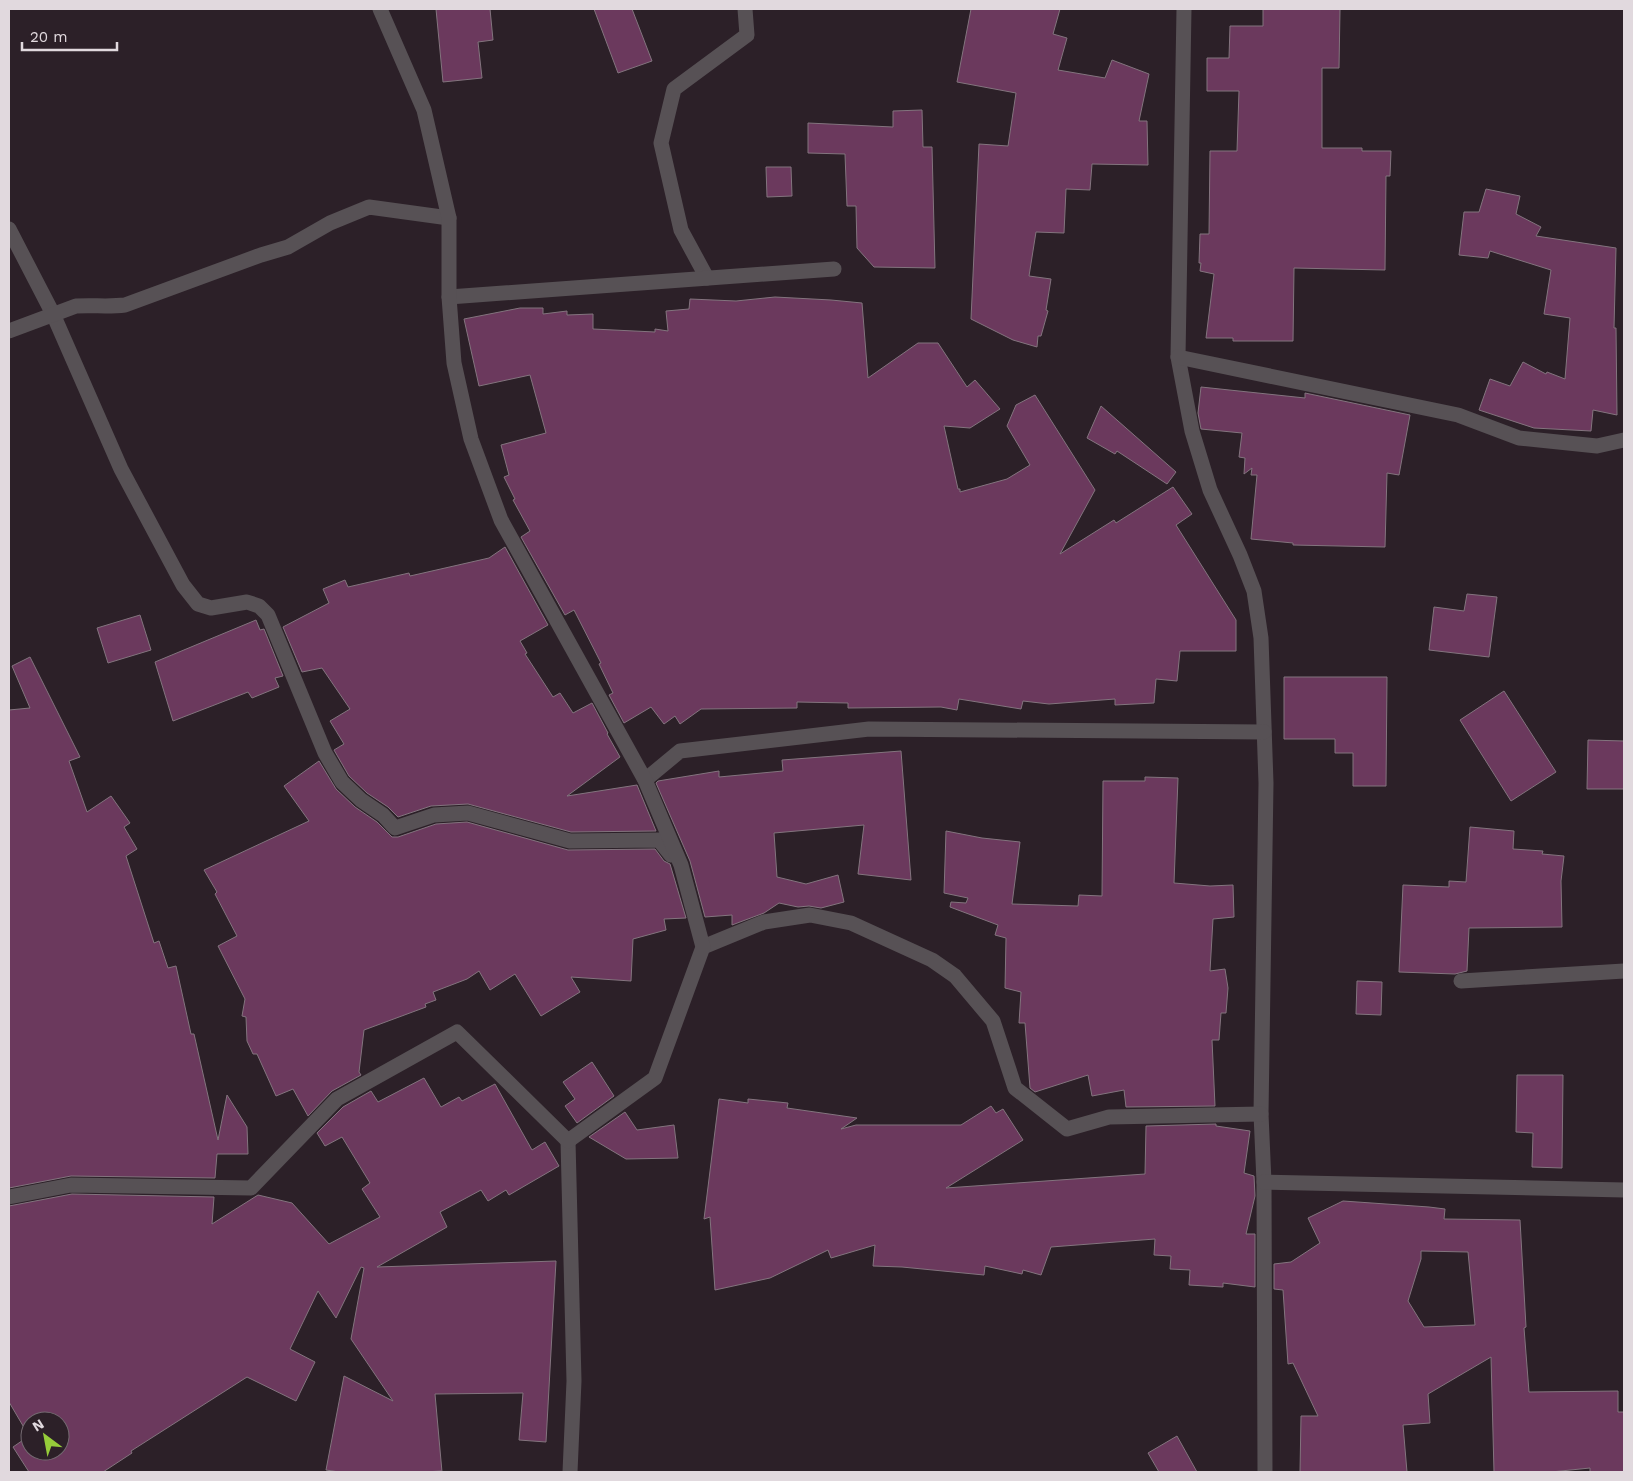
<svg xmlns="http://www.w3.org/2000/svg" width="1633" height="1481" viewBox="0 0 1633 1481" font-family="'Work Sans',sans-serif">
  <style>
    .building { fill: #6b395d; stroke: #83747e; fill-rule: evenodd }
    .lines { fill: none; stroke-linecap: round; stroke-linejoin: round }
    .minor { stroke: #575155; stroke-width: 15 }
  </style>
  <rect width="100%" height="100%" fill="#2c2028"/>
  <!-- building -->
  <g class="building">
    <path d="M436,9h54l3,31 -15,2 4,36 -39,4z"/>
    <path d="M594,9h38l20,52 -34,12z"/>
    <path d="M971,9h89l-7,25 14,4 -9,32 47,8 7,-18 37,14 -10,47h8l1,44 -56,-1 -2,26 -24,-1 -2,44 -28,-1 -7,44 22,3 -5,31 2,1 -7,25h-3l-1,11 -24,-7 -42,-21 8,-175 29,2 8,-53 -59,-11z"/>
    <path d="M1263,9h77l-1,59h-17v80h40v3h29l-1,25h-4l-1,94 -91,-2 -1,73h-60v-3h-27l8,-64 -14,-3 1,-8h-2l1,-29h9l1,-83h27l2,-60h-32v-33h22l1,-32h33z"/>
    <path d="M922,110l1,37h9l3,121 -61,-1 -17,-19 -1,-42h-9l-2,-52 -37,-1v-30l85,4v-16z"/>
    <path d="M766,167h25l1,29 -25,1z"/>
    <path d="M1486,189l34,7 -4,18 25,13 -5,9 80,12 -2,80h2l1,87 -24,-5 -2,21 -57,-3 -55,-18 11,-31 20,7 13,-24 23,12 1,-2 18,7 5,-61 -26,-4 7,-44 -61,-19 -2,7 -29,-3 5,-43h15z"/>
    <path d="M775,297l56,3 31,3 6,75 50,-35h20l29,44 8,-7 25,29 -30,19 -26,-2 14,63h2v3l47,-13 23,-14 -23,-39 9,-21 19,-10 60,95 -35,64 54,-34 2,3 57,-36 19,27 -16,11 60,95v31h-56l-3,30 -21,-2 -2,24 -39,2v-6l-66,5 -26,-3 -2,8 -62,-10 -2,11 -16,-3 -93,1v-5l-51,-1v6l-96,1 -21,15 -5,-8 -11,8 -13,-17 -27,16 -15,-28 4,-2 -14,-29 2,-1 -27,-53 -9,5 -44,-78 9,-6 -17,-31 2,-1 -11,-22 5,-2 -8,-30 45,-12 -16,-58 -51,11 -15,-67 56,-11h23v6l24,-3v4l26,-1v15l62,3v-3l13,2 -2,-20 23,-2 1,-10 46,2z"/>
    <path d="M1201,387l104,11v-5l105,22 -11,60 -12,-2 -2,74 -92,-2v-2l-42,-4 6,-64h-6l1,-7 -8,6 1,-16 -6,-1 3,-24 -41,-4 -3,-16z"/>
    <path d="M1101,406l75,66 -9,12 -50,-33 -2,3 -28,-16z"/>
    <path d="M505,547l43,78 -28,16 7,12 -2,1 28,43 7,-4 13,20 19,-10 16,30 -1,1 13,23 -53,39 70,-11 19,46 -85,1 -103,-28 -37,2 -33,11 -10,-10 -21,-14 -18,-17 -15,-26 10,-6 -14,-23 20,-12 -28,-41 -20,4 -19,-45 46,-24 -6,-14 22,-9 3,7 61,-14 1,3 79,-18z"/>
    <path d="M1467,594l30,3 -8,60 -60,-7 5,-43 30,4z"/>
    <path d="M140,615l11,35 -43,13 -11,-35z"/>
    <path d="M256,620l4,10 4,-1 19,47 -8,2 4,9 -27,11 -4,-6 -75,29 -18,-59z"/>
    <path d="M30,657l50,100 -11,4 18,51 24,-16 19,27 -6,4 13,22 -11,7 28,87 5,-2 9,27 8,-2 15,68h3l24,106 9,-45 20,32 1,27h-31l-2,24 -144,-2 -62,12v-478l21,-2 -18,-42z"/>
    <path d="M1284,677h103l-1,109h-33v-33h-18v-14h-51z"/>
    <path d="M1504,691l52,81 -45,29 -51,-81z"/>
    <path d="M1588,740l36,1v48h-37z"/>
    <path d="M901,751l10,129 -53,-6 6,-49 -90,8 3,44 29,7 32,-9 6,27 -23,6 -12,-2 -11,1 -19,-4 -15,10 -32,12v-10l-27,2 -15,-56 -34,-78 2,-2 61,-10v6l64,-6 -1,-11z"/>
    <path d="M319,761l17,28 19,18 22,15 15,15h6l38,-13 31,-2 101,28 87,-1 9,12 6,3 16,54 -22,1 2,11 -33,9 -2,42 -60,-4 9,15 -39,24 -26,-42 -25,16 -11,-19 -12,8 -34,13 3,8 -11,4 1,3 -62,23 -5,42 2,3 -29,16 -24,25 -15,-27 -17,7 -19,-42h-4l-6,-13 -1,-24 -4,-1 3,-17 -27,-53 19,-10 -22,-42 2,-2 -13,-22 105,-49 -25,-35z"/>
    <path d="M1145,777l33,1 -4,105 36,3 23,-1 1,32 -21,2 -3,52 15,-2 3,19 -2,25h-5l-2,27h-7l3,66 -89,1 -2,-17 -32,6 -4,-21 -53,17 -5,-4 -5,-65h-6l2,-31 -16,-4 1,-50 -11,-3 3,-10 -48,-18 1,-5 15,1 2,-5 -24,-5 2,-62 36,7 38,4 -8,62 66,2 1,-11 23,1 1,-115h42z"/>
    <path d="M1470,827l44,4 -1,18 30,2 -1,3 22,2 -3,25 1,46 -93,1 -2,43 -12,3 -56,-2 4,-87 46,2v-6l17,1z"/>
    <path d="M1357,981l25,1 -1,33 -25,-1z"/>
    <path d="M592,1062l22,34 -37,27 -12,-17 10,-7 -12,-17z"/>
    <path d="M1517,1075h46l-1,93 -30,-1 1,-34 -17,-1z"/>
    <path d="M424,1078l17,29 18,-10 3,4 33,-17 37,66 13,-8 14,24 -50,29 -3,-5 -18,11 -7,-11 -41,22 7,15 -70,40 179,-6 -10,181 -27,-2 4,-47 -88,1 7,78 -1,-1 -17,1h-85l-13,-2 18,-94 49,25 -42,-62 13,-71 -3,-1 -25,51 -18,-27 -28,58 25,13 -19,39 -49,-24 -116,74 1,2 -29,19h-74l-16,-25 16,-11 -20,-34v-196l63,-12 142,3 -2,27 46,-29 34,8 37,41 51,-27 -18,-28 8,-6 -28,-46 -17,9 -8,-13 26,-26 28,-16 7,11zM30,1421h30v30h-30z"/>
    <path d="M719,1099l29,4v-4l40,4 -1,5 70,10 -16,11 15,-4h105l30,-19 5,7 7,-4 20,31 -77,48 199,-14 1,-48 70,-2v2l34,5 -6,42 10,3 1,20 -9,38h9v53l-32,-4v4l-34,-2 1,-15 -20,-1 1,-13 -17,-1 1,-16 -104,8 -10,28 -18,-5 -1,4 -37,-8 -1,9 -82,-8 -29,-1 2,-21 -44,13 -3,-8 -58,28 -55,12 -5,-73 -6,2z"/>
    <path d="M625,1112l12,18 37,-5 4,33 -52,1 -37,-22z"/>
    <path d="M1343,1201l86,6 16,2 -1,10 76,1 6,107 -2,1 5,64 89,-1v21h6v60h-34v-4l-39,4h-57l-3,-115 -63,37 2,29 -27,2 4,47h-107l1,-56h17l-25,-53 -5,1 -5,-74 -9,-1v-25l17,-2 29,-19 -12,-25zM1421,1251l47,1 7,73 -51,2 -16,-26 13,-42z"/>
    <path d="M1177,1436l20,36h-38l-11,-19z"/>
  </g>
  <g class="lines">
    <!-- minor -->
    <g class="minor">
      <path d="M1184,9l-6,348 14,74 18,59 30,65 14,36 7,47 5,145 -5,331 3,68 1,290"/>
      <path d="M9,229l44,85 68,155 62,116 15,19 13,4 36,-6 12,4 9,9 57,138 17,29 19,18 22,15 12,13 39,-13 34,-2 102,28 89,-1 12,15"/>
      <path d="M707,278l-26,-48 -20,-87 13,-54 73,-54 -2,-26"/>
      <path d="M449,297l385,-28"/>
      <path d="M9,331l67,-25c17,-1 33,1 49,-1l136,-50 27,-8 42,-24 39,-16 80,11"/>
      <path d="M1178,357l280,58 61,23 78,8 27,-6"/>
      <path d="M645,780l35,-29 189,-22 395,3"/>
      <path d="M703,947l61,-25 46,-7 41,8 81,37 23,16 38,45 22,67 52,41 42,-12 152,-3"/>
      <path d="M1461,981l163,-10"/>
      <path d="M568,1141l6,240 -4,91"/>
      <path d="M1264,1182l360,8"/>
      <path d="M9,1197l62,-12 180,3 86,-89 120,-67 111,109 87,-63 48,-131 -22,-82 -36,-85 -144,-260 -30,-81 -17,-76 -5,-66v-79l-25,-108 -44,-101"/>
    </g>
  </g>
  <!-- border -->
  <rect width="1633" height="1481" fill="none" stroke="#e1d9de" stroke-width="20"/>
  <!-- north arrow -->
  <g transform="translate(45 1436) rotate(328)"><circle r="24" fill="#2c2028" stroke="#746a71"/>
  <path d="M0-4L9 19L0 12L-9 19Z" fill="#96cc3a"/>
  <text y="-8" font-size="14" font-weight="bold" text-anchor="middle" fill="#e1d9de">N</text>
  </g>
  <!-- scale -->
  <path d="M22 42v8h95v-8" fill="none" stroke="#e1d9de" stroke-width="2.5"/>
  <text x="30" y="42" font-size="15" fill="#e1d9de" stroke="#2c2028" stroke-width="4" paint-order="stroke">20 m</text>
</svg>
